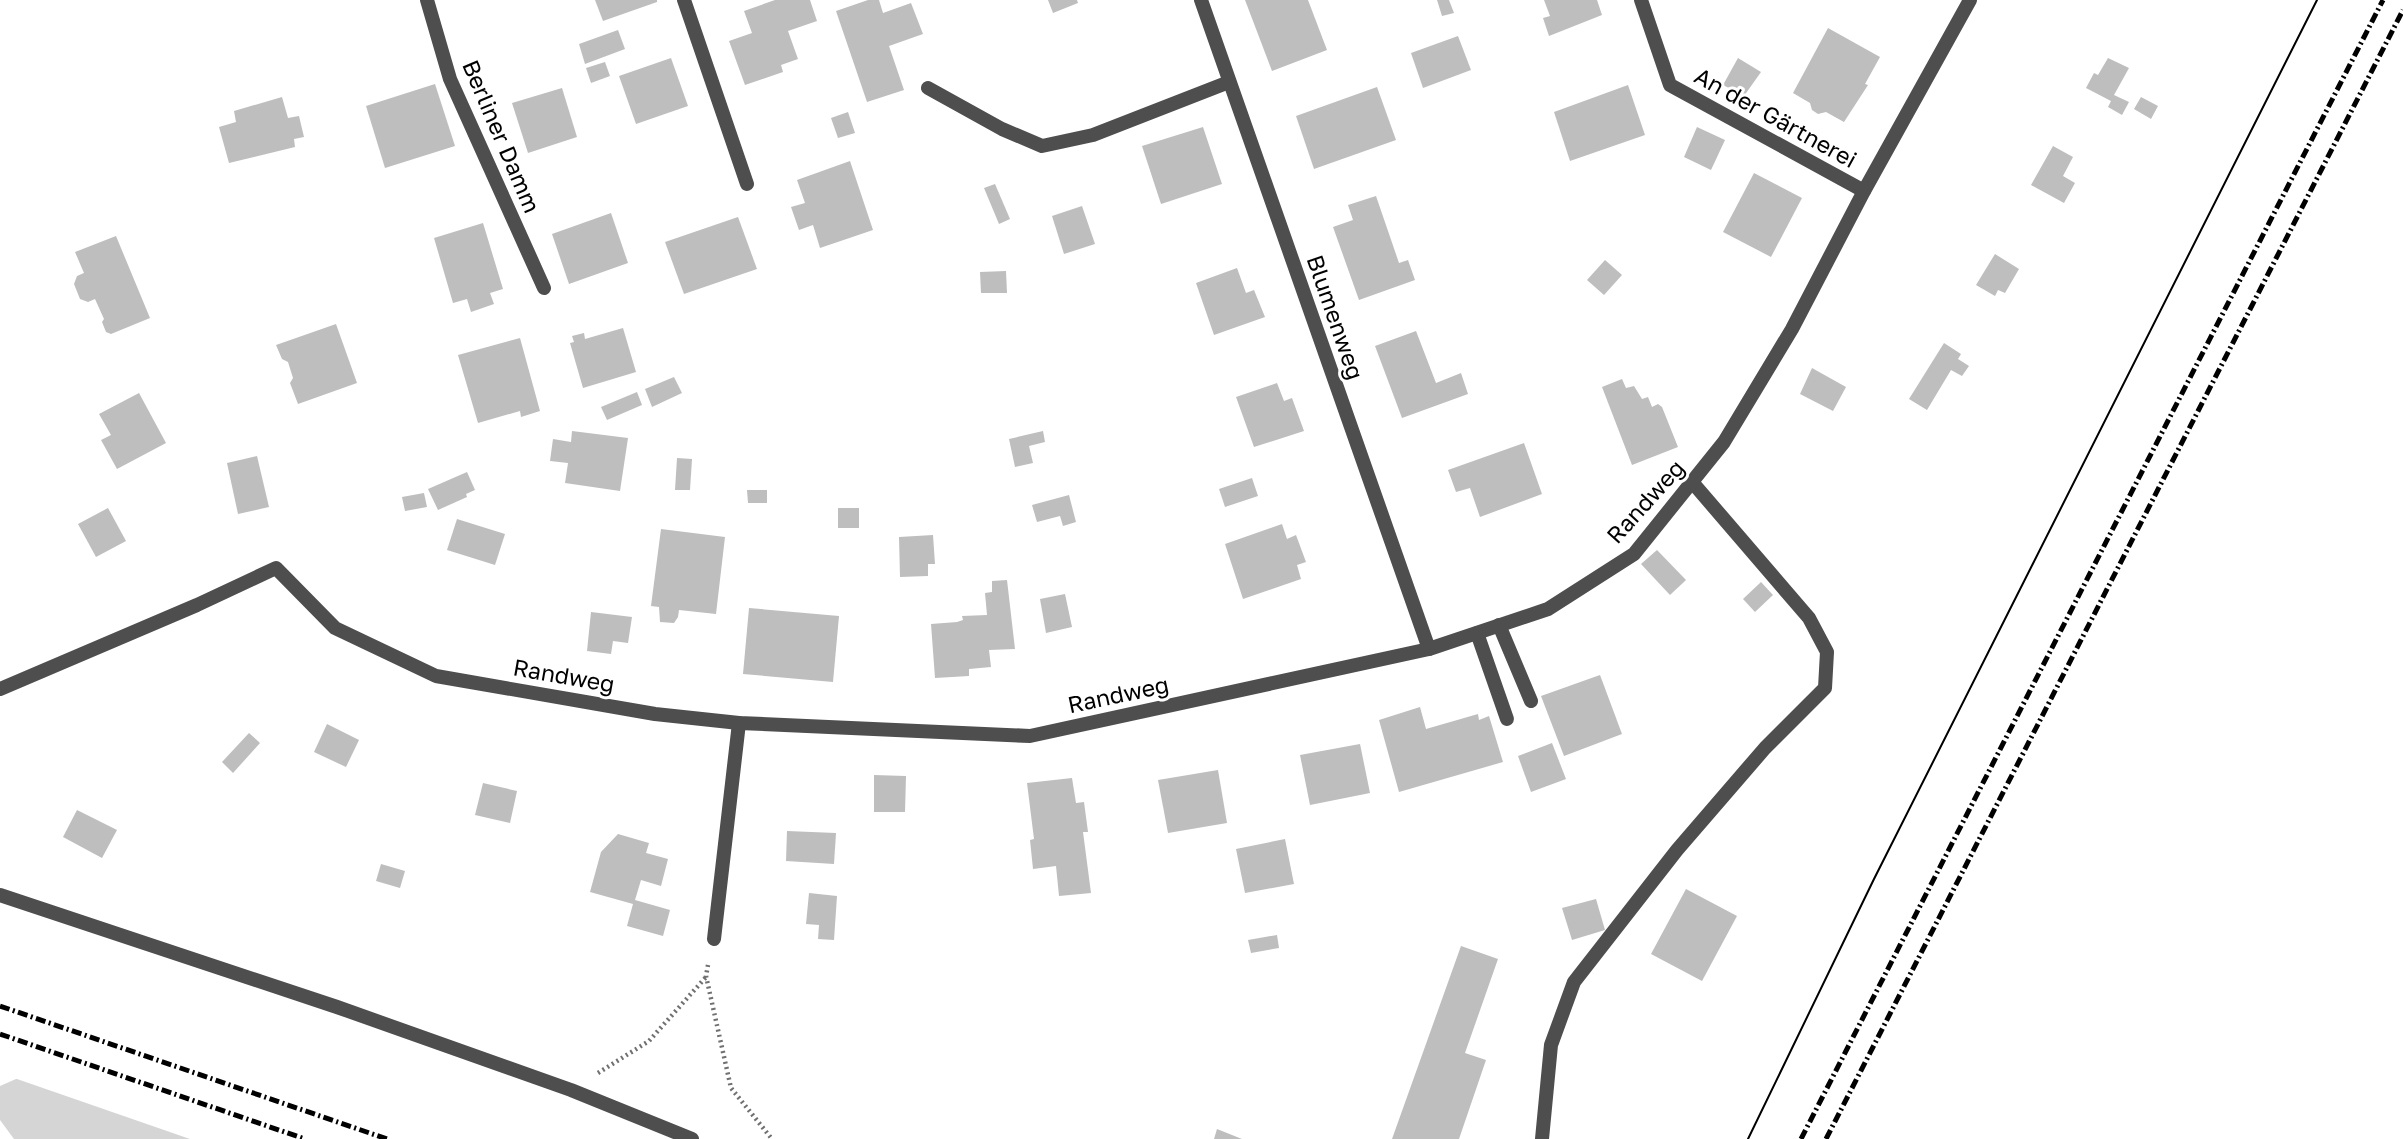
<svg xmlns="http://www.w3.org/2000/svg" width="2403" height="1139" viewBox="0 0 2403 1139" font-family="'Golos Text',sans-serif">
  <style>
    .green { fill: #d5d5d5 }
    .building { fill: #bebebe }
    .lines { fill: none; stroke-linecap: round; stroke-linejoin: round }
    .path { stroke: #707070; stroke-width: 4.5; stroke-dasharray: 2 3.5; stroke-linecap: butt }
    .service { stroke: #4e4e4e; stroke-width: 14 }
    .minor { stroke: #4e4e4e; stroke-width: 14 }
    .tram { stroke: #000; stroke-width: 2 }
    .rail { stroke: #000; stroke-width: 5; stroke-dasharray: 10 3.5 2 3.5; stroke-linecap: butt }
    .labels { text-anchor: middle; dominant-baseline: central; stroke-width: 6; stroke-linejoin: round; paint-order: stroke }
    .street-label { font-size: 23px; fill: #000; stroke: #fff }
  </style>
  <rect width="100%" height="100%" fill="#fff"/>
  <!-- green -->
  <path class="green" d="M16,1079h1l173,60h-176l-14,-19v-34z"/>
  <!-- building -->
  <g class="building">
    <path d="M595,0h62v2l-54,19z"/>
    <path d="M775,0h35l7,21 -29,10 10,28 -17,6 2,7 -38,13 -16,-44 23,-8 -8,-22z"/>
    <path d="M868,0h11l4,13 28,-10 12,31 -34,12 15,44 -37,12 -31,-91z"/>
    <path d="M1048,0h29l1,3 -25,10z"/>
    <path d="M1245,0h63l19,50 -55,21z"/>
    <path d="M1437,0h12l5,13 -12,3z"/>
    <path d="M1544,0h53l5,15 -53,21 -6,-18 7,-2z"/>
    <path d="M1828,28l52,29 -15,27 3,1 -24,37 -18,-10 -8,2 -6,-4 -2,-7 -17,-10z"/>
    <path d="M618,30l7,19 -40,15 -6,-20z"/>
    <path d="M1458,36l13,34 -48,18 -12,-35z"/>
    <path d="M671,58l17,48 -52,18 -17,-48z"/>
    <path d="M1738,58l23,14 -17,24 -21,-11z"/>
    <path d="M2108,58l21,10 -15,27 15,7 -7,13 -14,-8 3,-6 -25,-13 8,-15 4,2z"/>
    <path d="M605,62l5,14 -19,7 -5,-15z"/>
    <path d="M435,84l20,62 -70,22 -19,-62z"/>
    <path d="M1628,85l17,50 -75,26 -16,-49z"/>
    <path d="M1377,87l19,53 -82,29 -18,-53z"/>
    <path d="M562,88l15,49 -49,16 -16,-50z"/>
    <path d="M282,97l6,21 11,-2 5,21 -10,2 1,8 -66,16 -10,-36 17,-5 -2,-11z"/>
    <path d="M2141,97l17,9 -7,13 -17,-10z"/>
    <path d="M848,112l7,21 -17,5 -7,-20z"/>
    <path d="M1203,127l19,57 -61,20 -19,-58z"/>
    <path d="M1697,127l28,13 -14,30 -27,-13z"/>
    <path d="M2053,146l20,11 -10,19 12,7 -11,20 -33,-18z"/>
    <path d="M850,161l23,69 -53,18 -7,-23 -14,5 -8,-23 14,-4 -8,-23z"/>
    <path d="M1754,173l48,25 -31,59 -48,-25z"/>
    <path d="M995,184l15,35 -11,5 -15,-36z"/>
    <path d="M1376,196l23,67 9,-3 7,20 -56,20 -26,-73 20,-7 -5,-15z"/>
    <path d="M1082,206l13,38 -31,10 -12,-38z"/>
    <path d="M611,213l17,50 -59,21 -17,-50z"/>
    <path d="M738,217l19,52 -73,25 -19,-52z"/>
    <path d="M483,223l20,66 -13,4 4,11 -23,8 -4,-13 -14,4 -19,-65z"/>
    <path d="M116,236l34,82 -39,16 -5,-2 -4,-10 2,-3 -9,-20 -7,3 -8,-3 -6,-15 3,-8 7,-3 -9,-21z"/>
    <path d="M1995,254l24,15 -14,24 -7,-3 -3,6 -19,-11z"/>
    <path d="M1605,260l17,15 -18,20 -17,-15z"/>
    <path d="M1237,268l9,25 8,-3 11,27 -51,18 -18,-52z"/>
    <path d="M1006,271l1,22h-26l-1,-21z"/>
    <path d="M336,324l21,59 -59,21 -8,-21 3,-5 -5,-16 -6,-3 -6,-14z"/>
    <path d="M623,328l13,44 -53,16 -13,-45 4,-1 -2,-6 12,-3 1,6z"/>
    <path d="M1416,331l20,52 25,-10 7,21 -66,24 -27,-72z"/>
    <path d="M520,338l20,73 -19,6 -1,-6 -42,12 -20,-68z"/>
    <path d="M1944,343l17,11 -3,5 11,7 -7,10 -11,-6 -24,40 -18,-11z"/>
    <path d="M1812,368l34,19 -13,24 -33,-17z"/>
    <path d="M674,377l8,16 -30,14 -7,-18z"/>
    <path d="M1622,379l4,9 8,-2 8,13 6,-2 4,10 6,-3 4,3 16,40 -46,18 -30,-78z"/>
    <path d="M1277,383l7,18 8,-3 12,33 -50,16 -18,-50z"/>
    <path d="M637,392l5,13 -35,15 -6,-13z"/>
    <path d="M139,393l27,50 -49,26 -16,-29 10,-5 -12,-21z"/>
    <path d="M572,431l56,7 -8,53 -55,-8 3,-20 -18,-2 3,-22 18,3z"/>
    <path d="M1043,431l2,11 -16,4 4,17 -18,4 -6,-28z"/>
    <path d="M1524,443l18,51 -62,23 -10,-29 -14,4 -8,-22z"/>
    <path d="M257,456l12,51 -31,7 -11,-51z"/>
    <path d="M677,458l15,1 -2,31h-15z"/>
    <path d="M467,472l8,18 -9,4 1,3 -29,13 -10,-21z"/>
    <path d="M1252,478l6,18 -33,11 -6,-18z"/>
    <path d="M747,490h20v13h-19z"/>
    <path d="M424,493l3,14 -22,4 -3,-14z"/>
    <path d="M1069,495l7,27 -13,4 -3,-10 -23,6 -5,-17z"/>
    <path d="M108,508l18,33 -30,16 -18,-33z"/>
    <rect x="838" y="508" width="21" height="20"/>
    <path d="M457,519l48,15 -10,31 -48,-15z"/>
    <path d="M1282,524l5,15 9,-4 10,27 -9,3 4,14 -58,20 -18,-55z"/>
    <path d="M661,529l64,8 -9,77 -37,-4 -1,7 -4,6 -14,-1 -1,-15 -8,-1z"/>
    <path d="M933,535l2,29h-7v12l-28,1 -1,-40z"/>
    <path d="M1657,550l29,30 -16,15 -29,-31z"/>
    <path d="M1007,580l8,69 -26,1 2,17 -22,2v7l-34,2 -4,-54 26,-2 6,-2 -1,-4 25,-1 -2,-22 7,-1v-11z"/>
    <path d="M1761,582l12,13 -18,17 -12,-13z"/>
    <path d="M1065,594l7,33 -26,6 -6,-34z"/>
    <path d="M749,608l90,8 -6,66 -90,-8z"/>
    <path d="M591,612l41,5 -4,26 -15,-2 -2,13 -24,-3z"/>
    <path d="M1600,675l22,59 -58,22 -23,-60z"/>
    <path d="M1420,707l6,22 52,-15 1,6 10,-4 14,46 -104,30 -20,-72z"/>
    <path d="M327,724l32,16 -13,27 -32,-15z"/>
    <path d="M249,733l11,10 -27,30 -11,-11z"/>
    <path d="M1552,743l14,36 -35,13 -13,-36z"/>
    <path d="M1360,744l10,49 -60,12 -10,-50z"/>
    <path d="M1218,770l9,53 -59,10 -10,-53z"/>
    <path d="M874,775l32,1 -1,36h-31z"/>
    <path d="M1072,778l4,25 8,-1 4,30h-5l8,61 -32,3 -3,-30 -23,3 -3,-29 4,-1 -7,-56z"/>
    <path d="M483,783l34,8 -7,32 -35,-8z"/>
    <path d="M77,810l40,20 -15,28 -39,-21z"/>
    <path d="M787,831l49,2 -2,31 -48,-3z"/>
    <path d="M618,834l31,9 -3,10 22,6 -7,27 -20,-6 -6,20 35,10 -7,26 -36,-10 6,-22 -43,-12 11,-40z"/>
    <path d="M1285,839l9,45 -49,9 -9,-44z"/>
    <path d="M381,864l24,7 -5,17 -24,-7z"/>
    <path d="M1686,889l51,27 -35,65 -51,-27z"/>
    <path d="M809,893l28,3 -3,44 -16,-1 1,-14 -13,-1z"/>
    <path d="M1596,899l9,31 -33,10 -10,-32z"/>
    <path d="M1277,935l2,13 -28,5 -3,-13z"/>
    <path d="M1461,946l37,13 -33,94 21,7 -27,79h-67z"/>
    <path d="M1217,1129l25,10h-28z"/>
  </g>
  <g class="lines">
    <!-- path -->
    <g class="path">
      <path d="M708,965l-2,11 25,112 41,51"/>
      <path d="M598,1073l51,-32 57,-64"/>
    </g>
    <!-- service -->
    <g class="service">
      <path d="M427,0l23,79 94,209"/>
      <path d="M684,0l63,184"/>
      <path d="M928,88l74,41 40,17 51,-11 136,-53"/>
      <path d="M1499,625l32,76"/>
      <path d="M1477,633l30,86"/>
      <path d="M0,895l337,112 234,83 121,49"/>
      <path d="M714,939l25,-216"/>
      <path d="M1542,1139l9,-94 23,-63 103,-132 88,-102 60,-60 2,-36 -18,-34 -116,-135"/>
    </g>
    <!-- minor -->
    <g class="minor">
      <path d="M1201,0l228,649"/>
      <path d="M1641,0l29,85 194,106"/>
      <path d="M0,689l197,-84 79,-37 59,60 101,48 219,38 84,9 291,13 399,-87 119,-40 86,-55 90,-112 68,-113 72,-138 106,-191"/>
    </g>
    <!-- tram -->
    <path class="tram" d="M1748,1139l126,-260 443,-879"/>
    <!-- rail -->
    <g class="rail">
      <path d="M0,1006l387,133"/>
      <path d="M0,1034l305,105"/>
      <path d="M1801,1139l582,-1139"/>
      <path d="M1826,1139l577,-1129"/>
    </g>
  </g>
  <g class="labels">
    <!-- street labels -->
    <g class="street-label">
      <text transform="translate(1776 117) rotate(29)">An der Gärtnerei</text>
      <text transform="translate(502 136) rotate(67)">Berliner Damm</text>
      <text transform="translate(1336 317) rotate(71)">Blumenweg</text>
      <text transform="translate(1645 501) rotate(-48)">Randweg</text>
      <text transform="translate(564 675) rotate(10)">Randweg</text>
      <text transform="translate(1118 694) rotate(-12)">Randweg</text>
    </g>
  </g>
</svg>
